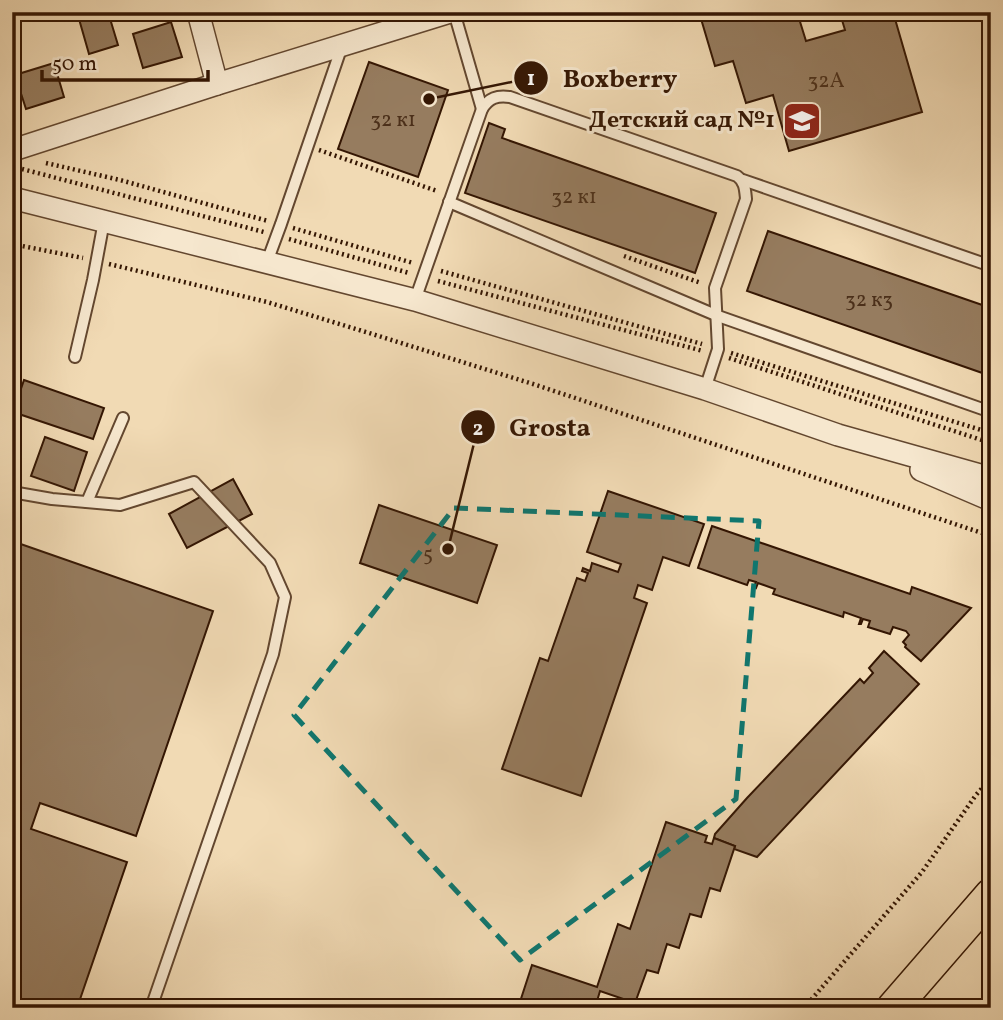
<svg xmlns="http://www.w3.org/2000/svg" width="1003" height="1020" viewBox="0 0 1003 1020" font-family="Vollkorn,serif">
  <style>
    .building { fill: #967c5f; stroke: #341603; stroke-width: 2 }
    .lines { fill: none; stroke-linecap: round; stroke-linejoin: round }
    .service-casing { stroke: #63472f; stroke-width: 14 }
    .minor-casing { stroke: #63472f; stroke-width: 24 }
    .primary-casing { stroke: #341603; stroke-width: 35 }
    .path { stroke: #341603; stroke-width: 4.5; stroke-dasharray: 2 3.5; stroke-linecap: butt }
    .service { stroke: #f6e7ce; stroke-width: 10 }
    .minor { stroke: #f6e7ce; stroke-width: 21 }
    .primary { stroke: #f1dab4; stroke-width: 32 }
    .marked { fill: none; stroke: #0f766e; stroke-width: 5; stroke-dasharray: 14 9; stroke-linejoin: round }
    .labels { text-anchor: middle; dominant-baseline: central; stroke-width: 6; stroke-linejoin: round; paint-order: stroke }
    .number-label { font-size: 21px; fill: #4c301a }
    .poi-label { font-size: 24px; font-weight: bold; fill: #341603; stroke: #f6e7ce; text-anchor: end }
    .leader { fill: none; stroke: #341603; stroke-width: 2.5 }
    .callout-dot { fill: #341603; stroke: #f6e7ce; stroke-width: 2.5 }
    .mark-label { font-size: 21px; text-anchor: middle; font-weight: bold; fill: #fff }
    .callout-label { font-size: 26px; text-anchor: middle; font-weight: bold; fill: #341603; stroke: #f6e7ce; stroke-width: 6; stroke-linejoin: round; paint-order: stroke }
  </style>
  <rect width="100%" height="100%" fill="#f1dab4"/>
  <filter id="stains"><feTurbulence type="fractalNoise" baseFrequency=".00286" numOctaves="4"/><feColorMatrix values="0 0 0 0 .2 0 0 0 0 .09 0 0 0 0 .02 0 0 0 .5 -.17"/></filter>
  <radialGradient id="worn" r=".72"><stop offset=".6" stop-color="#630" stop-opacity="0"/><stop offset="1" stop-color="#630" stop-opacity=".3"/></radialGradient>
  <!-- building -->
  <g class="building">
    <path d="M77,12h31l10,33 -29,9z"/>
    <path d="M699,12h98l9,29 39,-11 -3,-10 26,-8h25l29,100 -133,39 -16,-56 -27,8 -13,-42 -18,5z"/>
    <path d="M171,22l11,35 -39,11 -10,-34z"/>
    <path d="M369,62l79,28 -30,87 -80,-28z"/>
    <path d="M54,63l10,34 -38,12 -11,-34z"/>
    <path d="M489,123l16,6 -3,9 214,75 -21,60 -230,-80z"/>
    <path d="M768,231l223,77v68l-244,-85z"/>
    <path d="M24,380l80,28 -11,31 -80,-27z"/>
    <path d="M45,437l42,15 -13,39 -43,-15z"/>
    <path d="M233,479l19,35 -65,34 -18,-34z"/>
    <path d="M608,491l96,33 -15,42 -26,-9 -11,33 -14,-5 -4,13 13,5 -66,193 -79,-27 38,-111 8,3 29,-83 8,3 3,-8 -6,-2 1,-3 7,3 2,-8 26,9 3,-8 -34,-12z"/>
    <path d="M379,505l118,40 -20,58 -117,-40z"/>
    <path d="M712,526l198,68 2,-7 59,21 -50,53 -16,-14 1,-2 -3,-3 6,-7 -3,-4 -13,-4 -3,7 -22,-7 2,-6 -7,-2 -2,5h-2l2,-6 -17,-6 -1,5 -70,-23 2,-5 -17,-6 -2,5 -2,-1 2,-5 -7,-2 -2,5 -49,-17z"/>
    <path d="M12,541l201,70 -77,225 -96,-33 -9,26 96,33 -50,146h-65z"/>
    <path d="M884,651l35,33 -162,173 -23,-8 1,-3 -21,-8 1,-4 32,-36 113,-119 4,4 9,-10 -4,-5z"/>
    <path d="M666,822l41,14 -2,6 7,2 2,-6 21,8 -15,45 -10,-3 -9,29 -11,-3 -11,34 -12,-4 -9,29 -11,-3 -12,33 -35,-12 -5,17h-77l14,-43 65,22 21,-63 12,5z"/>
  </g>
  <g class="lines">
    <defs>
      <g id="service">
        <path d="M454,12l28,97"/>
        <path d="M990,12l1,3"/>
        <path d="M743,180l248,86"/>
        <path d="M449,202l269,114 273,96"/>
        <path d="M267,262l14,-38 61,-178"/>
        <path d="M415,300l67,-191c7,-11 15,-14 28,-12l227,79c8,6 8,13 9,23l-31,89 3,61 -13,40"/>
        <path d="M75,357l18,-77 11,-59"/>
        <path d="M12,492l40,7 68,6 74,-23 76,81 15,34 -12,57 -122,354"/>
        <path d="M87,502l36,-84"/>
      </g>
      <g id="minor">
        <path d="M198,12l19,72"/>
        <path d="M12,147l1,3 204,-66 233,-72"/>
        <path d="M12,198l403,102 290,89 133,46 153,43"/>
        <path d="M921,470l70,30"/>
      </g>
      <path id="primary" d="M893,1008l98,-113"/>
    </defs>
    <!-- service casing -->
    <use href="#service" class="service-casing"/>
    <!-- minor casing -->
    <use href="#minor" class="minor-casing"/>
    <!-- primary casing -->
    <use href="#primary" class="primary-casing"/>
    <!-- path -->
    <g class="path">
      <path d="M319,150l118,41"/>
      <path d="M46,163l74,17 148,41"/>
      <path d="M22,169l242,63"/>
      <path d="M293,228l120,35"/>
      <path d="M289,239l120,34"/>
      <path d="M12,244l71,14"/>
      <path d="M624,256l77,27"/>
      <path d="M109,264l158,38 102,31 164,51 458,152"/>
      <path d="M441,271l261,73"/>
      <path d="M438,281l265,70"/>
      <path d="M731,353l260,80"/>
      <path d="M729,358l262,85"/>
      <path d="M804,1008l118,-136 54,-77 15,-17"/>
    </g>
    <!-- service -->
    <use href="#service" class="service"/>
    <!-- minor -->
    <use href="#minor" class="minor"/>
    <!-- primary -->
    <use href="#primary" class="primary"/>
  </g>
  <!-- marked area -->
  <path class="marked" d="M454,508l305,13 -23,278 -216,161 -226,-245z"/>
  <!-- icons -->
  <defs>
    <symbol id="school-square" viewBox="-11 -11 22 22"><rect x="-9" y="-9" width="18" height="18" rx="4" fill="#8f2418" stroke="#f6e7ce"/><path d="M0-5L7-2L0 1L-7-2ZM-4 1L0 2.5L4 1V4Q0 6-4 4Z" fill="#fff"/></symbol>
  </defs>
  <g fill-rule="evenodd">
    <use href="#school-square" x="780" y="99" width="44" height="44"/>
  </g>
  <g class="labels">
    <!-- number labels -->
    <g class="number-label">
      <text x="826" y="81">32А</text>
      <text x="393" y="120">32 к1</text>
      <text x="574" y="197">32 к1</text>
      <text x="869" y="300">32 к3</text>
      <text x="428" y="554">5</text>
    </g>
    <!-- poi labels -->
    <g class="poi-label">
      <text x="775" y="121">Детский сад №1</text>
    </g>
  </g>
  <!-- callouts -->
  <path class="leader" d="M429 99L531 78M448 549L478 427"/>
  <g class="callout-dot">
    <circle cx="429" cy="99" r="7"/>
    <circle cx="448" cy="549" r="7"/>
    <circle cx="531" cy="78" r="18"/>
    <circle cx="478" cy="427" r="18"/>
  </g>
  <g class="mark-label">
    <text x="531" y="85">1</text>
    <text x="478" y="435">2</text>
  </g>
  <g class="callout-label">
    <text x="620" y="87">Boxberry</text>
    <text x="550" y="436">Grosta</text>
  </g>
  <!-- margin -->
  <rect width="1003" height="1020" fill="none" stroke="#f1dab4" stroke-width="42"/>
  <rect x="14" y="14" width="975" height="992" fill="none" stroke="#341603" stroke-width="3.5"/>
  <rect x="21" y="21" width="961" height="978" fill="none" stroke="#341603" stroke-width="2"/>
  <!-- scale -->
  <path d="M42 70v10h166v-10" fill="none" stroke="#341603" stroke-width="3.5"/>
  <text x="52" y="70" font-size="21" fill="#341603" stroke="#f6e7ce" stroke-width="5" paint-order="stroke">50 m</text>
  <rect width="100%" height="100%" filter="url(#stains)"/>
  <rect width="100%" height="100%" fill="url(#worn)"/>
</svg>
